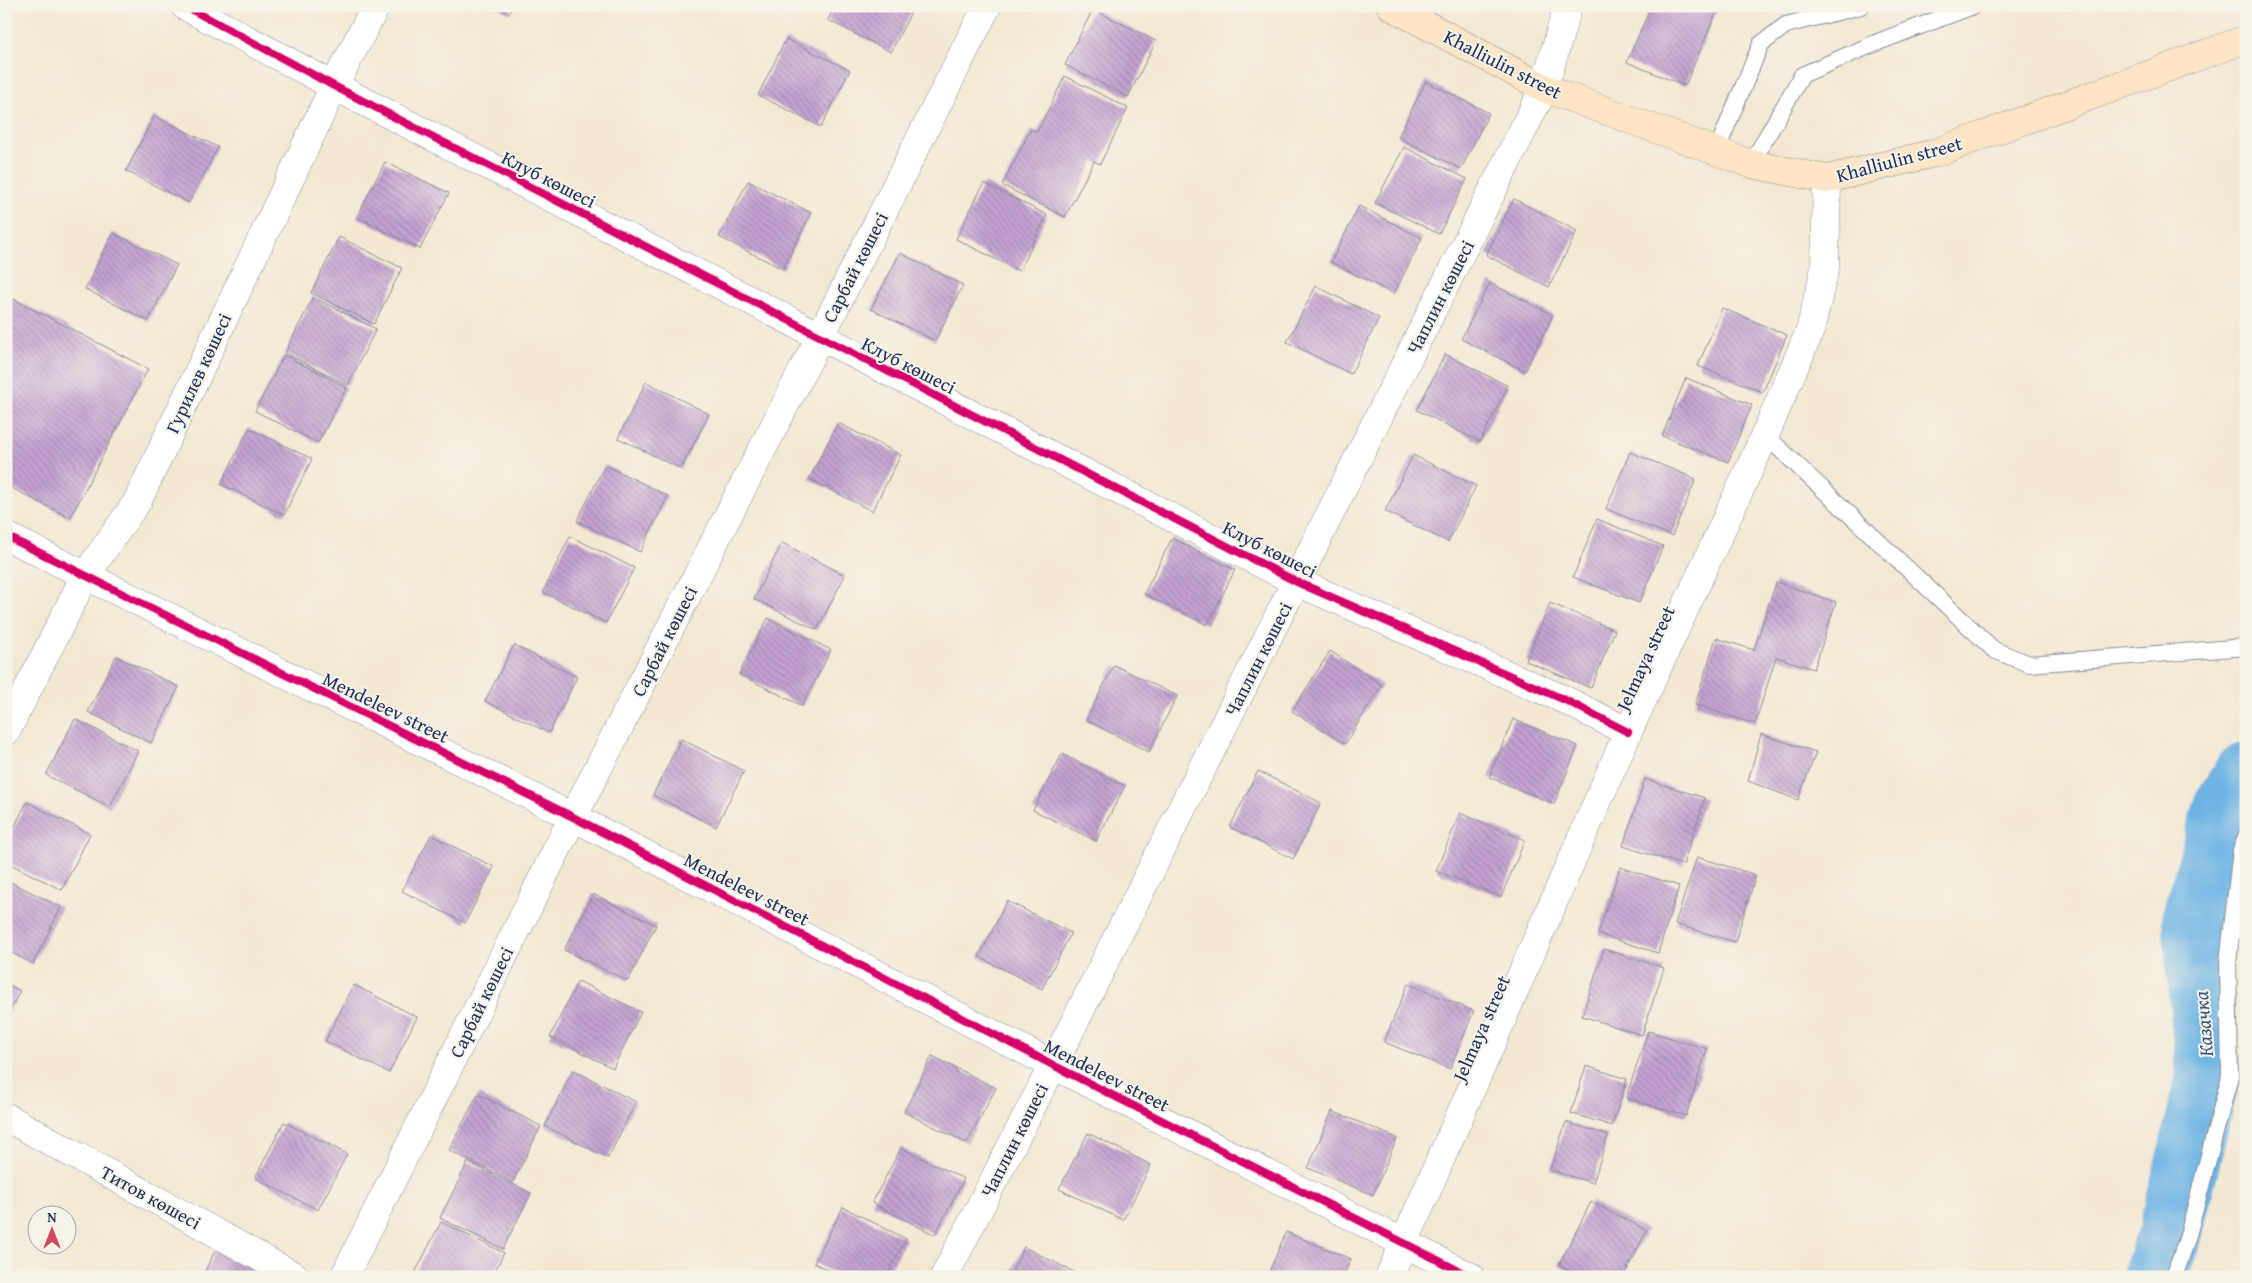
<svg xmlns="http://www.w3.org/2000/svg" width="2252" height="1283" viewBox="0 0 2252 1283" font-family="'Gentium Book Plus',serif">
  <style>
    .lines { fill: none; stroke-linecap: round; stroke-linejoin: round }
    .river { stroke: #6db4e4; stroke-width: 64 }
    .building { fill: url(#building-back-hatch) }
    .service-casing { stroke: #888c98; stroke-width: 18 }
    .minor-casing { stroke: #888c98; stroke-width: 29 }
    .tertiary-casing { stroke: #888c98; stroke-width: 29 }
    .secondary-casing { stroke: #888c98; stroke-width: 29 }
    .service { stroke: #fff; stroke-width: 16 }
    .minor { stroke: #fff; stroke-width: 28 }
    .tertiary { stroke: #fff; stroke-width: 28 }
    .secondary { stroke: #fde5c5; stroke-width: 28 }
    .cycleway-casing { stroke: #f7f3e8; stroke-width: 11 }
    .cycleway { stroke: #d6006c; stroke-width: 8 }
    .labels { text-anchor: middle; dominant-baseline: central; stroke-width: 4; stroke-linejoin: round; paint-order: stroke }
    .street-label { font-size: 19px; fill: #1b2f5e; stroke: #f7f3e8 }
    .water-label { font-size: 20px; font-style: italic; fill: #345786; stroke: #f7f3e8 }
  </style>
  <defs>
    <pattern id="building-back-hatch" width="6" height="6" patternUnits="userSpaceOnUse" patternTransform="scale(1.25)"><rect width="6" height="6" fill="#c4a2d1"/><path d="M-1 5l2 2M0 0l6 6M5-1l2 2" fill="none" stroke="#9e84ad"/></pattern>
  </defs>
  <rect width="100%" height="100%" fill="#f7f3e8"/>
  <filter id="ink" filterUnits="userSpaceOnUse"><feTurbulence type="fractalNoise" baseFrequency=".02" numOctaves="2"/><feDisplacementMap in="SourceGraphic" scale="10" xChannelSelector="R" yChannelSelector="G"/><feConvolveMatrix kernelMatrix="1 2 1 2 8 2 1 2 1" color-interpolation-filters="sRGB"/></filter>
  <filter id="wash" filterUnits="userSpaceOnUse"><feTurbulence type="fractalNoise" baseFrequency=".0096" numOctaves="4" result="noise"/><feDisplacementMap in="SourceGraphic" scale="20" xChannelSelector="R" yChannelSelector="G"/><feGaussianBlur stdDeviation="1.12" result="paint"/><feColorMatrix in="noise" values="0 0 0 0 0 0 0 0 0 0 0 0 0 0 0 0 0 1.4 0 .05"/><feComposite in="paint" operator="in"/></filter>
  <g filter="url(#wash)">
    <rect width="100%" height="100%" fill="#f4e8d3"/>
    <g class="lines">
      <!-- river -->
      <path class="river" d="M2154,1277l16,-42 38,-157 -14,-157 31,-114 21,-33"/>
    </g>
    <g id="blocks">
      <!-- building -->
      <g class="building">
        <path d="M495,6h18l-4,7z"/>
        <path d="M835,6h79l-23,46 -63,-32z"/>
        <path d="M1651,6h68l-34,80 -58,-24z"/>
        <path d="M1093,9l63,32 -28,56 -63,-32z"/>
        <path d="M786,39l64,31 -29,57 -63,-32z"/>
        <path d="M1065,76l63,32 -28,56 -6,-3 -29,56 -63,-32 29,-56 6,3z"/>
        <path d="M1426,81l63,32 -28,56 -63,-32z"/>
        <path d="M154,116l64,31 -29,56 -63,-32z"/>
        <path d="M1404,147l63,32 -28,55 -64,-31z"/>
        <path d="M385,162l64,31 -29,56 -63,-32z"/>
        <path d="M748,181l63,32 -28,56 -64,-32z"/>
        <path d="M984,183l63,32 -28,56 -63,-32z"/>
        <path d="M1514,199l63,32 -28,56 -63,-32z"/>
        <path d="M1359,206l63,32 -28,56 -63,-32z"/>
        <path d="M113,233l64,32 -29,56 -63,-32z"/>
        <path d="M339,237l63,31 -28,56 -63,-31z"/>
        <path d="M900,253l63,32 -28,56 -64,-32z"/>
        <path d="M1490,283l63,32 -28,56 -64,-32z"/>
        <path d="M1316,286l63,32 -28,56 -64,-32z"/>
        <path d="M6,295l142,74 -78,149 -64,-33z"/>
        <path d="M313,297l63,32 -28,56 -63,-32z"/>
        <path d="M1722,308l65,27 -24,57 -65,-26z"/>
        <path d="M1445,354l63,32 -28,56 -63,-32z"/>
        <path d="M284,355l63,32 -29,56 -63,-32z"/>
        <path d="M1686,378l66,27 -24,57 -66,-26z"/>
        <path d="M646,382l63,32 -28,55 -63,-31z"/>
        <path d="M838,423l63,32 -29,56 -63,-32z"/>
        <path d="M249,428l63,31 -28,56 -63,-31z"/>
        <path d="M1630,452l66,27 -24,57 -66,-27z"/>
        <path d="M1413,455l63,31 -28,56 -63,-31z"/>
        <path d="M605,465l63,31 -28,56 -63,-31z"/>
        <path d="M1597,519l66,27 -24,57 -66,-26z"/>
        <path d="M570,536l64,32 -28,55 -63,-31z"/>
        <path d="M1172,538l63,32 -28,55 -63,-31z"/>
        <path d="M782,543l63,32 -28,55 -63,-31z"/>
        <path d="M1776,582l60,20 -22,67 -38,-12 -21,67 -60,-19 21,-67 38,12z"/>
        <path d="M1550,603l65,27 -24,58 -65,-27z"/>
        <path d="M768,618l63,32 -29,56 -63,-32z"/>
        <path d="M514,645l63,32 -28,56 -64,-32z"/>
        <path d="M1330,651l52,34 -37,59 -53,-33z"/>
        <path d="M116,656l63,31 -28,56 -63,-31z"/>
        <path d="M1114,665l63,31 -28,56 -63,-32z"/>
        <path d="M75,719l63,32 -28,56 -64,-32z"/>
        <path d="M1513,719l65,27 -24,58 -65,-27z"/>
        <path d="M1761,734l55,18 -18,48 -50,-19z"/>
        <path d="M681,739l63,32 -28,56 -63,-32z"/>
        <path d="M1062,754l63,32 -29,55 -63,-31z"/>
        <path d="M1258,771l63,32 -28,56 -63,-32z"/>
        <path d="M1645,779l60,19 -22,67 -60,-19z"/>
        <path d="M27,802l63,32 -28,56 -56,-28v-19z"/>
        <path d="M1460,813l65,27 -24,57 -65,-26z"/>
        <path d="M431,835l63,32 -29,56 -63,-32z"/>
        <path d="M1697,857l59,18 -21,67 -60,-18z"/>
        <path d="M1620,867l59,19 -21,67 -60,-19z"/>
        <path d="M6,880l55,27 -28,57 -27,-14z"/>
        <path d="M593,894l63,31 -28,56 -64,-31z"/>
        <path d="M1007,901l64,32 -29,56 -63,-32z"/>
        <path d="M1604,949l60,19 -22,67 -60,-19z"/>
        <path d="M578,981l63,31 -28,56 -63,-31z"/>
        <path d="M6,984l14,7 -14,27z"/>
        <path d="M1408,984l66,27 -24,58 -66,-27z"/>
        <path d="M354,985l63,32 -28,56 -64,-32z"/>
        <path d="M1648,1031l59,18 -21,67 -60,-18z"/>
        <path d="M932,1056l64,32 -29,55 -63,-31z"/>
        <path d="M1586,1066l41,13 -15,47 -41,-13z"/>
        <path d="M573,1070l63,32 -28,56 -63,-32z"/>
        <path d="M478,1094l63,32 -28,56 -64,-32z"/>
        <path d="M1332,1111l65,27 -24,57 -65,-27z"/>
        <path d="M284,1122l63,32 -29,56 -63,-32z"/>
        <path d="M1566,1122l42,13 -15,48 -43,-13z"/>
        <path d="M1088,1133l63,32 -28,55 -64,-31z"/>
        <path d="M901,1148l63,31 -29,56 -63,-32z"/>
        <path d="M468,1162l63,31 -28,56 -63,-31z"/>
        <path d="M1591,1202l56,28 -24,47h-40l-24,-12z"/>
        <path d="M843,1207l63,32 -20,38h-44l-28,-14z"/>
        <path d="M441,1222l63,31 -12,24h-79z"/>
        <path d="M1286,1232l65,27 -8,18h-76z"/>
        <path d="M219,1243l62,34h-79z"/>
        <path d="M1024,1247l60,30h-75z"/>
      </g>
    </g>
  </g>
  <g filter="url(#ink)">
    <use href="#blocks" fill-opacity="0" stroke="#888c98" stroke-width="1"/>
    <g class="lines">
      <defs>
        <g id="service">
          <path d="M1716,152l45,-108 25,-19 75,-19"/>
          <path d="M1751,164l51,-89 76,-33 95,-36"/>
          <path d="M1765,435l229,215 35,14 217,-17"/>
          <path d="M2174,1277l13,-38 43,-163 -2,-114 13,-112 5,-13"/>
        </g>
        <g id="minor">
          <path d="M185,6l149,80 963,496 268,118 63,32"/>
          <path d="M6,536l567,281 480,248 418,212"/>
          <path d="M6,732l79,-156 52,-74 197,-416 42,-80"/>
          <path d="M6,1117l290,160"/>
          <path d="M344,1277l229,-460 247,-480 167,-331"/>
          <path d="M944,1277l109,-212 491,-977 24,-82"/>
        </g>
        <path id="tertiary" d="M1389,1277l239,-545 137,-297 45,-104 15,-63 2,-89"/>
        <path id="secondary" d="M1391,6l153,82 207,76 76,15 108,-26 311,-114"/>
      </defs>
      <!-- service casing -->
      <use href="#service" class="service-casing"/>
      <!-- minor casing -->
      <use href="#minor" class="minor-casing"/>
      <!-- tertiary casing -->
      <use href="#tertiary" class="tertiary-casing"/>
      <!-- secondary casing -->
      <use href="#secondary" class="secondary-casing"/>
      <!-- service -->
      <use href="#service" class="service"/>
      <!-- minor -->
      <use href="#minor" class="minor"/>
      <!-- tertiary -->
      <use href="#tertiary" class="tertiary"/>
      <!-- secondary -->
      <use href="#secondary" class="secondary"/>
      <defs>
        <g id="cycleway">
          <path d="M185,6l149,80 963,496 268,118 63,32"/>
          <path d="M6,536l567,281 480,248 418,212"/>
        </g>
      </defs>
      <!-- cycleway casing -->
      <use href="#cycleway" class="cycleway-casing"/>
      <!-- cycleway -->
      <use href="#cycleway" class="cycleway"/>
    </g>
  </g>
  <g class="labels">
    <!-- street labels -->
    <g class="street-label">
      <text transform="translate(1503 64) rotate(27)">Khalliulin street</text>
      <text transform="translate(1899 159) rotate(-15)">Khalliulin street</text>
      <text transform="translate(549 179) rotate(27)">Клуб көшесі</text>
      <text transform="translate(855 267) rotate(-63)">Сарбай көшесі</text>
      <text transform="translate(1440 297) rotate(-63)">Чаплин көшесі</text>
      <text transform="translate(909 365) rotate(27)">Клуб көшесі</text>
      <text transform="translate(198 373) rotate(-65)">Гурилев көшесі</text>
      <text transform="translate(1270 549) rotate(27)">Клуб көшесі</text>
      <text transform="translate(664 641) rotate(-63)">Сарбай көшесі</text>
      <text transform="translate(1645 658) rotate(-65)">Jelmaya street</text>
      <text transform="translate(1258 659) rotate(-63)">Чаплин көшесі</text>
      <text transform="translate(386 707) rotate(26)">Mendeleev street</text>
      <text transform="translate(747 889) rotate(27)">Mendeleev street</text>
      <text transform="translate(481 1002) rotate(-64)">Сарбай көшесі</text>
      <text transform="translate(1481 1028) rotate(-66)">Jelmaya street</text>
      <text transform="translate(1107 1075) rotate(27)">Mendeleev street</text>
      <text transform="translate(1014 1140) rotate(-63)">Чаплин көшесі</text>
      <text transform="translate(151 1197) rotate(29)">Титов көшесі</text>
    </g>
    <!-- water labels -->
    <g class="water-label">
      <text transform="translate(2203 1024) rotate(-95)">Казачка</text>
    </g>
  </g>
  <!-- margin -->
  <rect width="2252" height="1283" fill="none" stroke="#f7f3e8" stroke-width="25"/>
  <!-- north arrow -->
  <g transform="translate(52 1230)"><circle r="24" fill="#f7f3e8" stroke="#9fa5b1"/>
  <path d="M0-4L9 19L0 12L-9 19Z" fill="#d1495b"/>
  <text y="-8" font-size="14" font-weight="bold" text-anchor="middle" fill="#1b2f5e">N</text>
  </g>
</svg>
